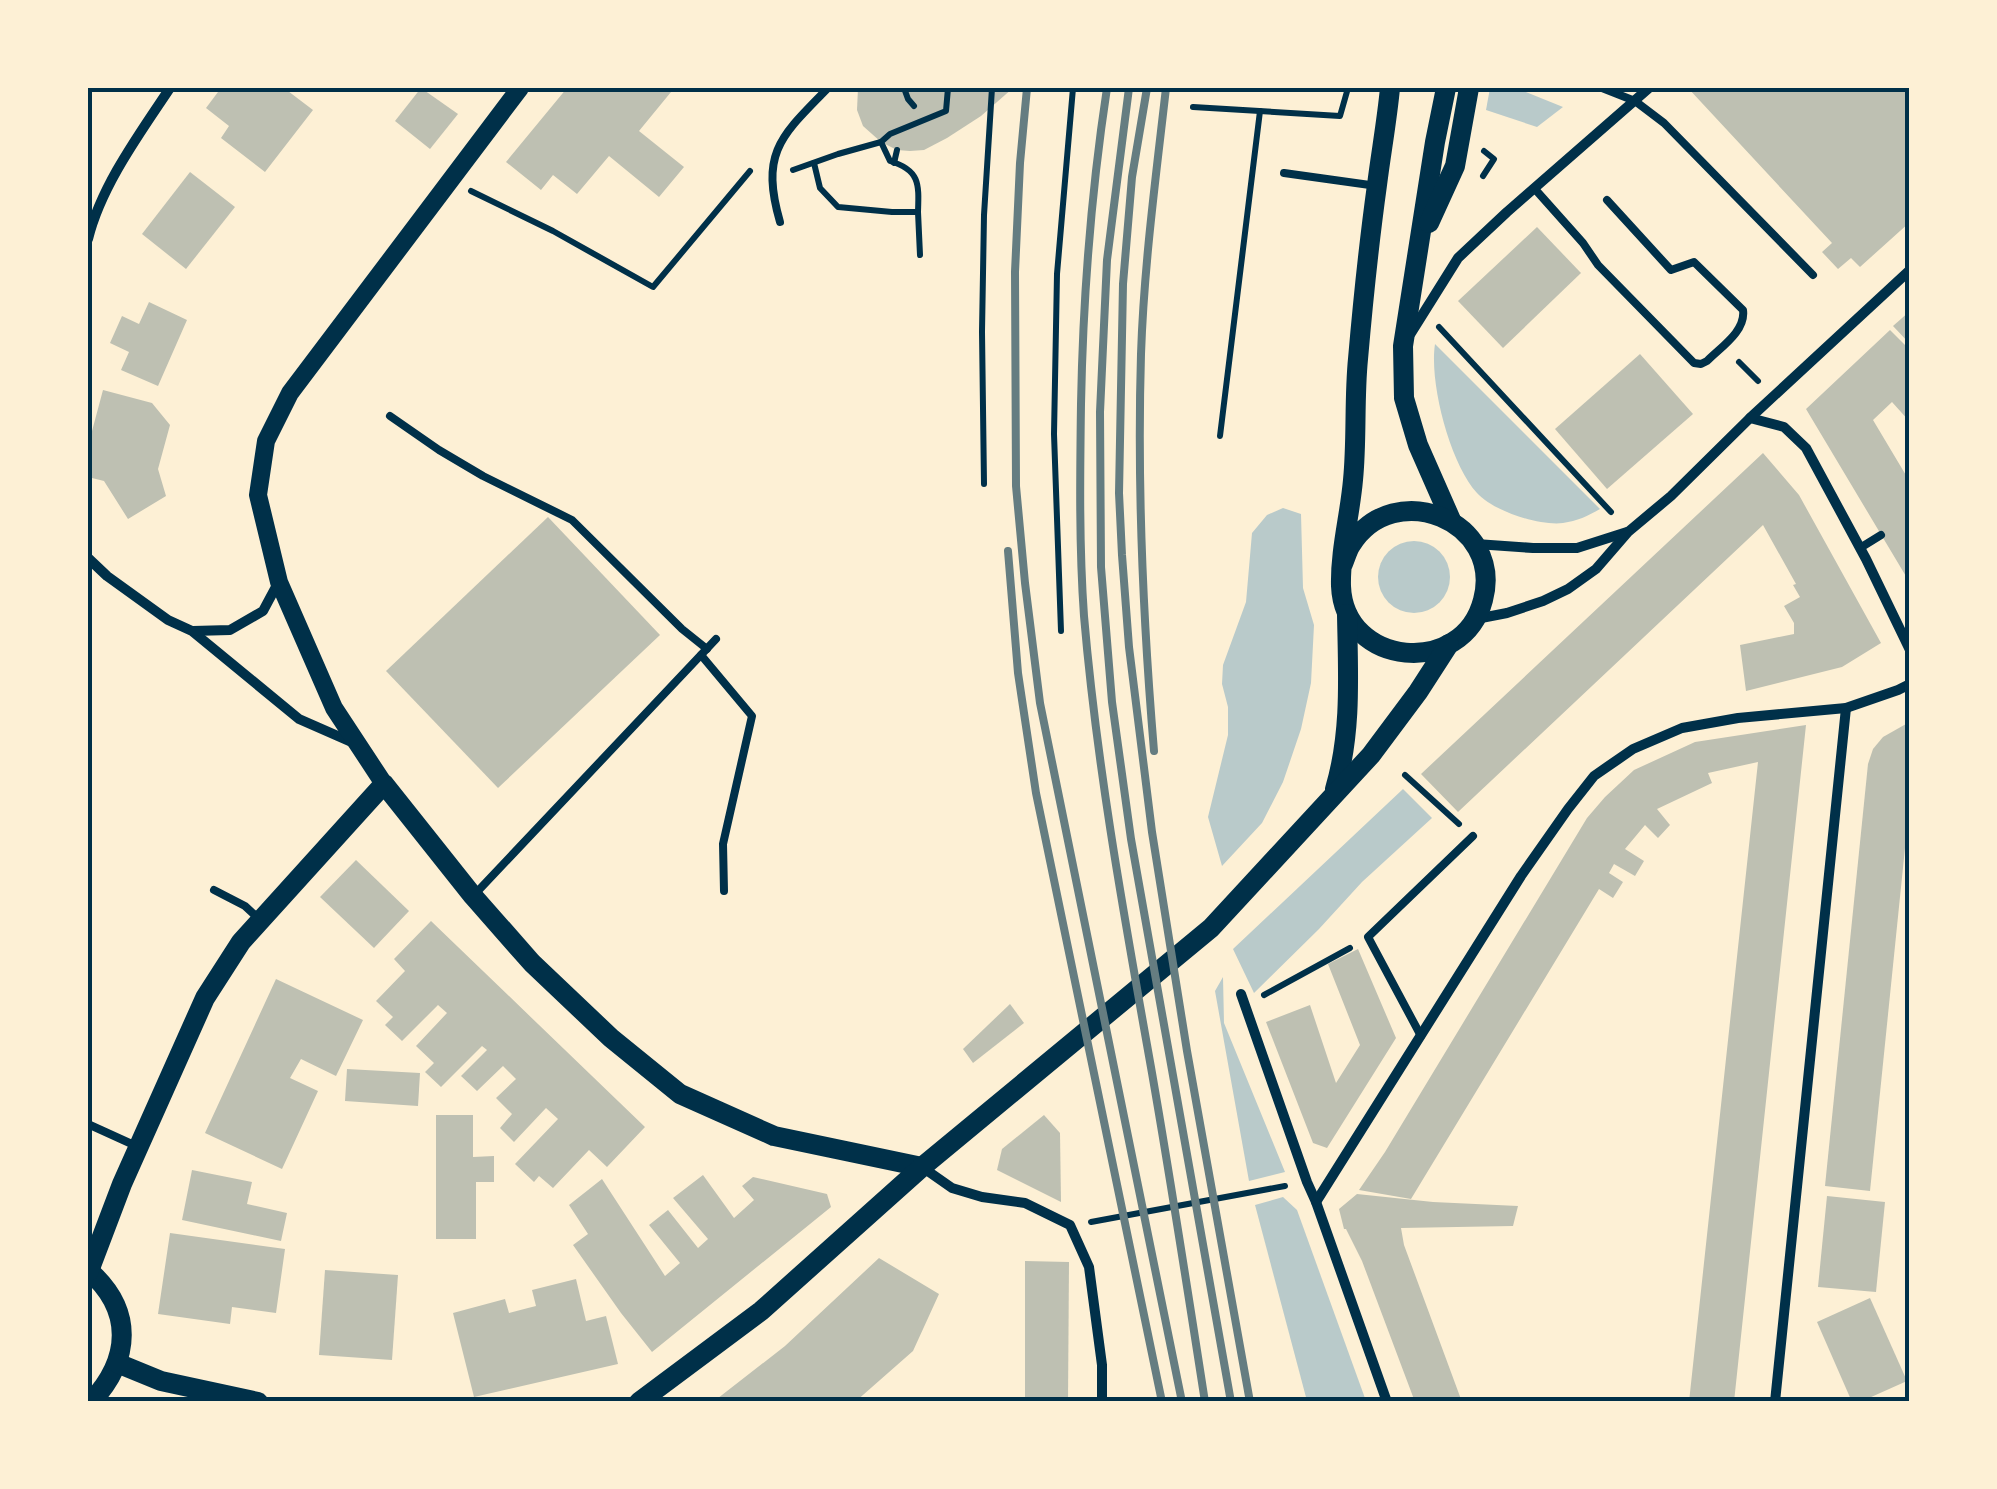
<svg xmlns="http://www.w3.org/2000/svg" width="1997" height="1489" viewBox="0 0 1997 1489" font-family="'Golos Text',sans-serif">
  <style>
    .green { fill: #b9caca }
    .building { fill: #bec0b2 }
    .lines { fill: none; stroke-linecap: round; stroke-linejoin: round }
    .path { stroke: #003049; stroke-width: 6 }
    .service { stroke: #003049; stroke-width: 8 }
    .minor { stroke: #003049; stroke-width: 10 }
    .tertiary { stroke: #003049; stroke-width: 18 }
    .secondary { stroke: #003049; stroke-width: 20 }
    .rail { stroke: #657d81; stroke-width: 8 }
    .neatline { fill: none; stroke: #003049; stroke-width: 4 }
  </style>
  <rect width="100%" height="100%" fill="#fdf0d5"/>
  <!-- green -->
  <g class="green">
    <path d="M1490,88h26l47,19 -26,20 -51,-17z"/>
    <path d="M1435,344l165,165c-12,7 -23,12 -37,14 -24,3 -70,-12 -86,-30 -27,-30 -48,-110 -42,-149z"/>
    <path d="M1283,508l18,6 2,74 11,37 -3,58 -10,46 -18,53 -21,41 -40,43 -14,-49 20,-82v-28l-6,-23 1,-19 23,-63 6,-69 15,-18z"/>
    <circle cx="1414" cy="577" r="36"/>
    <path d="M1403,789l29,29 -70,64 -43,47 -65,64 -21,-44z"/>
    <path d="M1223,977l1,46 61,149 -36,9 -34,-190z"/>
    <path d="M1283,1197l14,13 69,191h-59l-52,-196z"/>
  </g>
  <!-- building -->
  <g class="building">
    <path d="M221,88h63l29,22 -48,62 -44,-34 8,-12 -23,-18z"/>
    <path d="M421,88l37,26 -28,35 -35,-28z"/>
    <path d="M567,88h98l6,4 -32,39 45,36 -25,30 -50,-41 -32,38 -24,-19 -12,15 -35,-28z"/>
    <path d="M858,88h155l-32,28 -34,22 -23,12 -14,1 -13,-1 -16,-8 -18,-16 -6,-16z"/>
    <path d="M1688,88h222v134l-50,45 -9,-9 -13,11 -16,-17 10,-9z"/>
    <path d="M190,172l45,35 -49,62 -44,-35z"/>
    <path d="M1537,227l44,46 -78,75 -45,-47z"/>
    <path d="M149,302l38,18 -29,66 -37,-16 8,-18 -19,-9 12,-27 17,8z"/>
    <path d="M1910,311v33l-17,-18z"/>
    <path d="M1890,330l20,20v72l-18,-20 -19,18 37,62v101l-104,-174z"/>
    <path d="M1640,354l53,60 -86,75 -52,-60z"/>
    <path d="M103,390l49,13 18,22 -12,44 8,27 -38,23 -24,-38 -16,-4v-31z"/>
    <path d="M1763,453l36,42 82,148 -39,24 -96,24 -6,-46 54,-11v-11l-10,-17 16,-9 -7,-12 3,-1 -33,-59 -305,287 -37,-38z"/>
    <path d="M548,517l112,118 -162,153 -112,-117z"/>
    <path d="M1906,724l4,5v70l-40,392 -45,-5 43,-422 5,-15 10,-12z"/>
    <path d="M1806,725l-72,677h-45l69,-640 -50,11 4,10 -55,26 13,16 -12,13 -13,-13 -20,24 19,12 -9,15 -21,-12 -5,9 14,9 -10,16 -14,-9 -188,310 -52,-9 26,-38 202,-334 18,-21 29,-27 61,-28z"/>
    <path d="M356,860l53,51 -35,37 -54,-51z"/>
    <path d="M431,921l214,206 -38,40 -18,-17 -36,38 -14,-12 -5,6 -19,-18 43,-45 -12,-11 -32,34 -14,-14 12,-14 -16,-16 20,-19 -13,-13 -26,25 -16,-15 26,-26 -5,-4 -41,41 -16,-15 9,-9 -18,-17 31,-33 -9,-8 -36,36 -17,-16 8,-8 -17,-16 29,-30 -11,-12z"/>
    <path d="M1358,949l38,89 -69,110 -14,-5 -47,-121 44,-17 26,78 24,-38 -32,-81z"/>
    <path d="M276,979l87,41 -27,56 -35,-17 -11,19 28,13 -36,78 -77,-36z"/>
    <path d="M1010,1004l14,19 -51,40 -10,-14z"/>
    <path d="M347,1069l73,4 -2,33 -73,-5z"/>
    <path d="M436,1115h37v42l21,-1v26h-18v57h-40z"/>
    <path d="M1044,1115l16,18 1,69 -64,-32 5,-21z"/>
    <path d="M192,1170l60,12 -5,22 40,9 -6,28 -99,-21z"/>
    <path d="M703,1175l31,43 20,-18 -12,-14 11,-9 74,17 4,13 -179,145 -31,-39 -48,-68 15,-11 -19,-29 33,-26 63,97 15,-13 -31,-38 19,-15 30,38 10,-9 -35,-41z"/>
    <path d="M1357,1194l76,8 85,4 -5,20 -112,2 3,17 58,157h-47l-53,-141 -16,-32h-2l-5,-20z"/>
    <path d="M1827,1196l58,6 -9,90 -58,-5z"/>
    <path d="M170,1233l115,16 -9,64 -44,-6 -2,17 -72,-10z"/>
    <path d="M879,1258l60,36 -26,57 -58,51h-142l72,-56z"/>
    <path d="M1025,1261l44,1 -1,140h-43z"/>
    <path d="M325,1270l73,5 -6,85 -73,-5z"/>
    <path d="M576,1279l10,42 20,-5 12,48 -144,33 -21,-84 52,-14 4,14 19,-5 8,-2 -4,-16z"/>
    <path d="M1870,1298l37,83 -47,21h-8l-35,-80z"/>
  </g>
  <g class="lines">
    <!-- path -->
    <g class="path">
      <path d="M904,88l4,11 6,7"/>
      <path d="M1193,107l147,9 8,-28"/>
      <path d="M814,163l6,25 18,19 54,5h26c1,-28 2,-42 -28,-51l-9,-19"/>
      <path d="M894,163l3,-13"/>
      <path d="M793,170l45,-16 43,-12 9,-8 56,-23 2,-23"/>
      <path d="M1483,176l11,-17 -10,-8"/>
      <path d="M471,191l82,40 100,56 97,-116"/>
      <path d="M918,212l2,43"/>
      <path d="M1439,327l172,185"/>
      <path d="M1739,362l19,19"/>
      <path d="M1220,436l40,-325"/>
      <path d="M984,484l-2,-152 2,-117 8,-127"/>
      <path d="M1061,631l-7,-197 3,-160 16,-186"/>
      <path d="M1405,775l54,49"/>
      <path d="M1264,995l86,-47"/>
      <path d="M1091,1222l194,-36"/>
    </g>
    <!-- service -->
    <g class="service">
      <path d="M1602,88l33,13 29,22 149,152"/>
      <path d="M1284,173l93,13"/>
      <path d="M1534,188l49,55 15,22 96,98 7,1 6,-3c14,-14 39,-30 36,-51l-49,-48 -23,8 -64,-70"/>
      <path d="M780,222c-20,-70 1,-86 48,-134"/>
      <path d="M390,416l49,34 44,26 89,44 110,109 25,20"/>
      <path d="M1860,548l21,-13"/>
      <path d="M701,655l51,61 -29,128 1,47"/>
      <path d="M214,890l31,16 13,12"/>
      <path d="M476,893l240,-254"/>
      <path d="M1421,1036l-53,-99 105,-101"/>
      <path d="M90,1125l44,20"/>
    </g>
    <!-- minor -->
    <g class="minor">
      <path d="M88,239c13,-53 52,-106 82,-151"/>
      <path d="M1411,333l47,-75 49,-46 142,-124"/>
      <path d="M1750,418l34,9 22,21 60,111 44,91"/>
      <path d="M1476,544l57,4h44l50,-16"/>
      <path d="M88,558l19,18 61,44 24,11 107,88 57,25"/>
      <path d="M1476,619l31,-6 36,-12 25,-12 28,-20 32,-37 43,-36 79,-78 160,-148"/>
      <path d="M193,631l37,-1 33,-19 15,-28"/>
      <path d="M1241,994l66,188 9,20 71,200"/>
      <path d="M922,1167l30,21 30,9 43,6 45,22 19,42 13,98v37"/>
      <path d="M1316,1202l205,-326 47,-67 26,-33 39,-27 49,-21 56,-10 108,-10 52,-18 12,-6"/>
      <path d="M1775,1402l71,-694"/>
    </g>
    <!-- tertiary -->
    <path class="tertiary" d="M384,784l-50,-76 -55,-126 -21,-87 8,-54 24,-48 230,-305"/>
    <!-- secondary -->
    <g class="secondary">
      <path d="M1446,88l-11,54 -32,204 1,52 14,47 33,75"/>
      <path d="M1429,223l26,-57 14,-78"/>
      <path d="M1342,566c3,-6 5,-15 9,-21 43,-69 153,-24 132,55 -20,78 -139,67 -142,-14 -1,-35 9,-71 12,-106 4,-40 1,-81 5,-121 5,-58 11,-116 19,-174 4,-32 10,-65 13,-97"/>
      <path d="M1335,789c17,-57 13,-116 12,-175"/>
      <path d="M88,1270c46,40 43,89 3,132"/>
      <path d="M89,1271l33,-87 83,-186 36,-56 143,-158 89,112 59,67 79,75 69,56 94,42 148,31"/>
      <path d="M117,1363l44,18 97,21"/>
      <path d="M639,1402l122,-91 161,-144 289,-239 160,-173 47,-63 31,-48"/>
    </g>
    <!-- rail -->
    <g class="rail">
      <path d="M1027,88l-7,75 -5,109 1,214 9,97 15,120 142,699"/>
      <path d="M1107,88c-16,105 -24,210 -26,316 -1,70 -2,142 3,212 13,153 41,305 68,457 19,109 36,219 53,329"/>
      <path d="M1129,88l-22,172 -7,152 1,155 11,135 19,137 100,563"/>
      <path d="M1147,88l-15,89 -9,107 -4,209 3,62 7,92 23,185 35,219 63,351"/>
      <path d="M1008,551l10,122 18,120 126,609"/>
      <path d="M1154,751c-11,-132 -17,-265 -13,-397 3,-89 15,-178 25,-266"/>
    </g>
  </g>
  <!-- border -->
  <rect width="1997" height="1489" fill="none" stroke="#fdf0d5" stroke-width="180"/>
  <rect x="90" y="90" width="1817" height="1309" class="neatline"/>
</svg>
